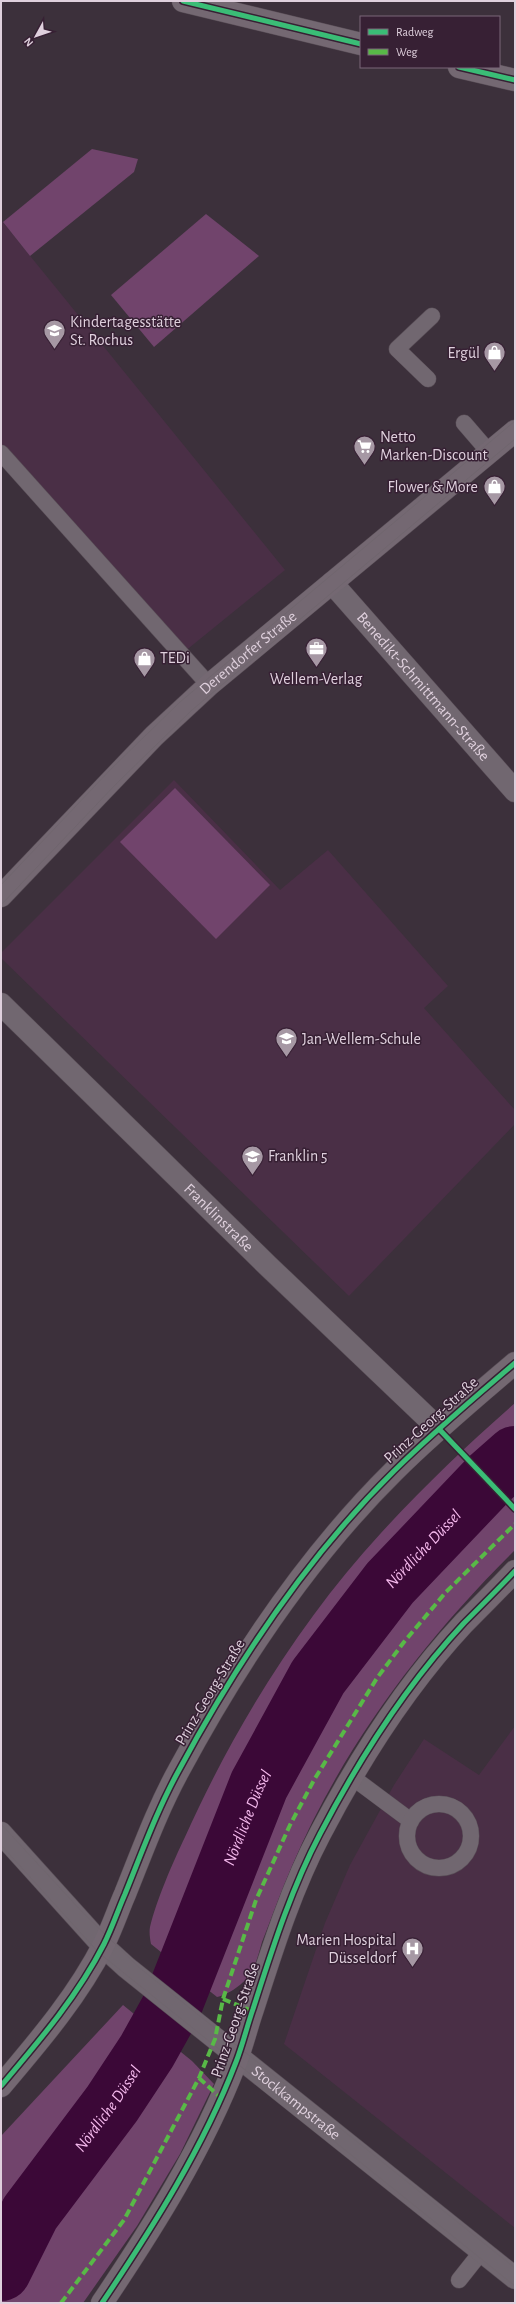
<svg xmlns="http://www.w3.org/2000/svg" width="516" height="2304" viewBox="0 0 516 2304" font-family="'Alegreya Sans',sans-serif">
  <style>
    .built { fill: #4a2f46 }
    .green { fill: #71446c }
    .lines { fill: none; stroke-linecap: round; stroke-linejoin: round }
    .river { stroke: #3b0837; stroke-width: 60 }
    .lane-casing { stroke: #584d56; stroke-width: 17 }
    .street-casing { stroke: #584d56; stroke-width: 23 }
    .secondary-casing { stroke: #584d56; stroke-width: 23 }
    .lane { stroke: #716770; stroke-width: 16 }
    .street { stroke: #716770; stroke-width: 22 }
    .secondary { stroke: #746872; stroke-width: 22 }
    .tram { stroke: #70666e; stroke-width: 1 }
    .quiet { stroke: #58b947; stroke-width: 4; stroke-dasharray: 8 4; stroke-linecap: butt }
    .cycleway-casing { stroke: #372034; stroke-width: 8 }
    .cycleway { stroke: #3abd76; stroke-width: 5 }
    .labels { text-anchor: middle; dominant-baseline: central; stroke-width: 3; stroke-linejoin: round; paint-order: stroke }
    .poi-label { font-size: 16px; fill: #dfd0dd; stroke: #372034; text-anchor: start }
    .street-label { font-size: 16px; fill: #dfd0dd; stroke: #372034 }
    .water-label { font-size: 17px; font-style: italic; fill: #f5b9ed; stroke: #372034 }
  </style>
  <rect width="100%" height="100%" fill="#3c303b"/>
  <!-- built -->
  <g class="built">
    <path d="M1,220l284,350 -101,82 -183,-207z"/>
    <path d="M174,780l106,110 48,-40 120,136 -24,22 91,102v14l-166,172 -348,-338v-5z"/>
    <path d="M515,1726v502l-231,-184 41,-121 25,-58 44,-80 30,-46 55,36z"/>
  </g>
  <!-- green -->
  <g class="green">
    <path d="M92,149l46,10 -4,13 -104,84 -27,-34z"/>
    <path d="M206,214l53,42 -105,91 -43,-52z"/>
    <path d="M175,788l95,97 -54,54 -96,-97z"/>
    <path d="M515,1403v147c-92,91 -172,196 -223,316 -11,25 -20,51 -30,76 -3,10 -6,23 -11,31 -6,10 -23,22 -34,24l-66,-53c-1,-5 -2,-12 -1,-17 6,-26 23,-65 35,-90 49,-109 115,-216 196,-304 42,-46 87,-89 134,-130z"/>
    <path d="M123,2005l69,56 22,23 -34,70 -43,72 -54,77h-82v-167z"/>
  </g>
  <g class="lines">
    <!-- river -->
    <path class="river" id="s1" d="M1,2271l29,-58 82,-109 35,-53 25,-45 87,-221 59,-108 72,-94 100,-105 25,-22"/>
    <defs>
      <g id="lane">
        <path d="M428,379l-31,-30 35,-33"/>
        <path d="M464,423l25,29"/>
        <path d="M1,453l208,232"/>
        <path d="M352,1777l59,44"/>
        <circle cx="439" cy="1836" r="32"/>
        <path d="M459,2280l23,-29"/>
      </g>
      <g id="street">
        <path id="s2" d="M332,583l183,208"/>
        <path id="s3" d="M1,1004l266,261 172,164"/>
        <path id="s4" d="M1,1833l102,113 23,21 389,311"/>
      </g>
      <g id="secondary">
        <path d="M183,1l178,43"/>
        <path d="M459,67l56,13"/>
        <path id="s5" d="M1,896l153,-160 55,-51 306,-254"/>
        <path d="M1,2086c38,-45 76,-89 103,-142 8,-16 14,-34 21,-50 17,-42 32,-84 54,-124 58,-108 128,-213 215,-299 38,-38 80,-73 121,-108"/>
        <path d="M102,2303c51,-76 101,-155 134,-241 7,-18 11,-36 17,-53 19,-59 38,-120 67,-175 38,-73 88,-151 144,-211 17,-17 34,-34 51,-52"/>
      </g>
    </defs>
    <!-- lane casing -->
    <use href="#lane" class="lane-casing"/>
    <!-- street casing -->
    <use href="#street" class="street-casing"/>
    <!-- secondary casing -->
    <use href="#secondary" class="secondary-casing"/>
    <!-- lane -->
    <use href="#lane" class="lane"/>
    <!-- street -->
    <use href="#street" class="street"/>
    <!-- secondary -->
    <use href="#secondary" class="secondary"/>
    <!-- tram -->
    <g class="tram">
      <path d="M1,885l110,-116 69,-67 335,-281"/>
      <path d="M1,905l115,-121 76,-74 323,-271"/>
      <path d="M1,1824l84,91 56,54 374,299"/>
      <path d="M1,1845l98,108 416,333"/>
    </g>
    <!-- quiet -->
    <g class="quiet">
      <path d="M223,1999l29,12"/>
      <path d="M199,2078l22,20"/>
      <path d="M61,2303l63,-83 75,-142 16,-39 8,-40 33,-99 34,-75 24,-45 63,-102 27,-36 42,-50 69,-68"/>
    </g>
    <defs>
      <g id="cycleway">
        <path d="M183,1l178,43"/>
        <path d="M459,67l56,13"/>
        <path d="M439,1429l76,80"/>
        <path d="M1,2086c38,-45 76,-89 103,-142 8,-16 14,-34 21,-50 17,-42 32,-84 54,-124 58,-108 128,-213 215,-299 38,-38 80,-73 121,-108"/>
        <path d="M102,2303c51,-76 101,-155 134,-241 7,-18 11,-36 17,-53 19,-59 38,-120 67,-175 38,-73 88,-151 144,-211 17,-17 34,-34 51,-52"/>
      </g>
    </defs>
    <!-- cycleway casing -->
    <use href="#cycleway" class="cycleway-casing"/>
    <!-- cycleway -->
    <use href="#cycleway" class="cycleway"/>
  </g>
  <!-- icons -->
  <defs>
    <symbol id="school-pin" viewBox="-11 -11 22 30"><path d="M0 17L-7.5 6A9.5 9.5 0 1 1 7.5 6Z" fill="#a698a4" stroke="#372034"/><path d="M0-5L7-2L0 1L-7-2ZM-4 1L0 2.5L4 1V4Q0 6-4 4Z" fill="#fff"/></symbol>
    <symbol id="shop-pin" viewBox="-11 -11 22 30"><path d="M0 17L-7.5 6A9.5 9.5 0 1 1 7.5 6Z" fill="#a698a4" stroke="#372034"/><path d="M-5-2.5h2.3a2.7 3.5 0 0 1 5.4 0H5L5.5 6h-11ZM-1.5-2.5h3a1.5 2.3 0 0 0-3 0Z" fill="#fff"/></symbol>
    <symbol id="supermarket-pin" viewBox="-11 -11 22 30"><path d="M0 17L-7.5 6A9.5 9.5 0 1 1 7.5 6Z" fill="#a698a4" stroke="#372034"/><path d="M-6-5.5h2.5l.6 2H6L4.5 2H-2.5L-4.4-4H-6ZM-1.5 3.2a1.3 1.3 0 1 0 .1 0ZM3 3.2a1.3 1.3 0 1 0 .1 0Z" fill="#fff"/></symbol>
    <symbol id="office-pin" viewBox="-11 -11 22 30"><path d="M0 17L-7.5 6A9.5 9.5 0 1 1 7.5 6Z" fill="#a698a4" stroke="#372034"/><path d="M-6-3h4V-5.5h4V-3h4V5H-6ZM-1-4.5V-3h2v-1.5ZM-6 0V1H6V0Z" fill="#fff"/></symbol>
    <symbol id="hospital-pin" viewBox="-11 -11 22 30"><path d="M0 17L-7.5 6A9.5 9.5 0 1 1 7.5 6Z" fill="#a698a4" stroke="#372034"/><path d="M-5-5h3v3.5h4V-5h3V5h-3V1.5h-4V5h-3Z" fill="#fff"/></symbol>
  </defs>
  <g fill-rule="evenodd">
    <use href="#school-pin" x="42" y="318" width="25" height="34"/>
    <use href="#shop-pin" x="482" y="340" width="25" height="34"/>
    <use href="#supermarket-pin" x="352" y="434" width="25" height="34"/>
    <use href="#shop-pin" x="482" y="474" width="25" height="34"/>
    <use href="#office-pin" x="304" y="636" width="25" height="34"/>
    <use href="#shop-pin" x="132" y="646" width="25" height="34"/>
    <use href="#school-pin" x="274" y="1026" width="25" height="34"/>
    <use href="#school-pin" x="240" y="1144" width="25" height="34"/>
    <use href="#hospital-pin" x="400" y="1936" width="25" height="34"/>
  </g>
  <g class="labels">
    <!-- poi labels -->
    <g class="poi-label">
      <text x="70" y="322">Kindertagesstätte<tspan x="70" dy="18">St. Rochus</tspan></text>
      <text x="480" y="353" text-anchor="end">Ergül</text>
      <text x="380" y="437">Netto<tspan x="380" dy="18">Marken-Discount</tspan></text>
      <text x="478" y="487" text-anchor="end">Flower &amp; More</text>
      <text x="160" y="658">TEDi</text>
      <text x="316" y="679" text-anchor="middle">Wellem-Verlag</text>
      <text x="302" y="1039">Jan-Wellem-Schule</text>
      <text x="268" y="1156">Franklin 5</text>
      <text x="396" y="1940" text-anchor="end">Marien Hospital<tspan x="396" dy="18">Düsseldorf</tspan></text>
    </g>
    <!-- street labels -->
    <g class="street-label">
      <text stroke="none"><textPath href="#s5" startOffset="347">Derendorfer Straße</textPath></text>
      <text stroke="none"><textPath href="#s2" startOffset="138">Benedikt-Schmittmann-Straße</textPath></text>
      <text stroke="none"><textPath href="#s3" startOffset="305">Franklinstraße</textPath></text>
      <text transform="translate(431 1420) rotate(-42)">Prinz-Georg-Straße</text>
      <text transform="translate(210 1692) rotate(-59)">Prinz-Georg-Straße</text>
      <text transform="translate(235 2020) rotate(-71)">Prinz-Georg-Straße</text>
      <text stroke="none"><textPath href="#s4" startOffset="401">Stockkampstraße</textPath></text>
    </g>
    <!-- water labels -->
    <g class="water-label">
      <text stroke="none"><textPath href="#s1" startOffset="843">Nördliche Düssel</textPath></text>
      <text stroke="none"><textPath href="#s1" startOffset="519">Nördliche Düssel</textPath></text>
      <text stroke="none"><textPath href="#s1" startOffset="195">Nördliche Düssel</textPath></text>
    </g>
  </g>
  <!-- border -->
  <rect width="516" height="2304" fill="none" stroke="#dfd0dd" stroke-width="4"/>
  <!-- legend -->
  <rect x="360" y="16" width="140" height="52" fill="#372034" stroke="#7a6678"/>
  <rect x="368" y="29" width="20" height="6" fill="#3abd76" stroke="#7a6678"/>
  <text x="396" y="36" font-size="12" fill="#dfd0dd">Radweg</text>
  <rect x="368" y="49" width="20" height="6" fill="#58b947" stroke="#7a6678"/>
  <text x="396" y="56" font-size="12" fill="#dfd0dd">Weg</text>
  <!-- north arrow -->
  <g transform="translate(36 36) rotate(230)" stroke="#372034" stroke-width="3" paint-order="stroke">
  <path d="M0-3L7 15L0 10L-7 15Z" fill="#dfd0dd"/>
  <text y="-6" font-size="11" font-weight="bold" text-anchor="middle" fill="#dfd0dd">N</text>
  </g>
</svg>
